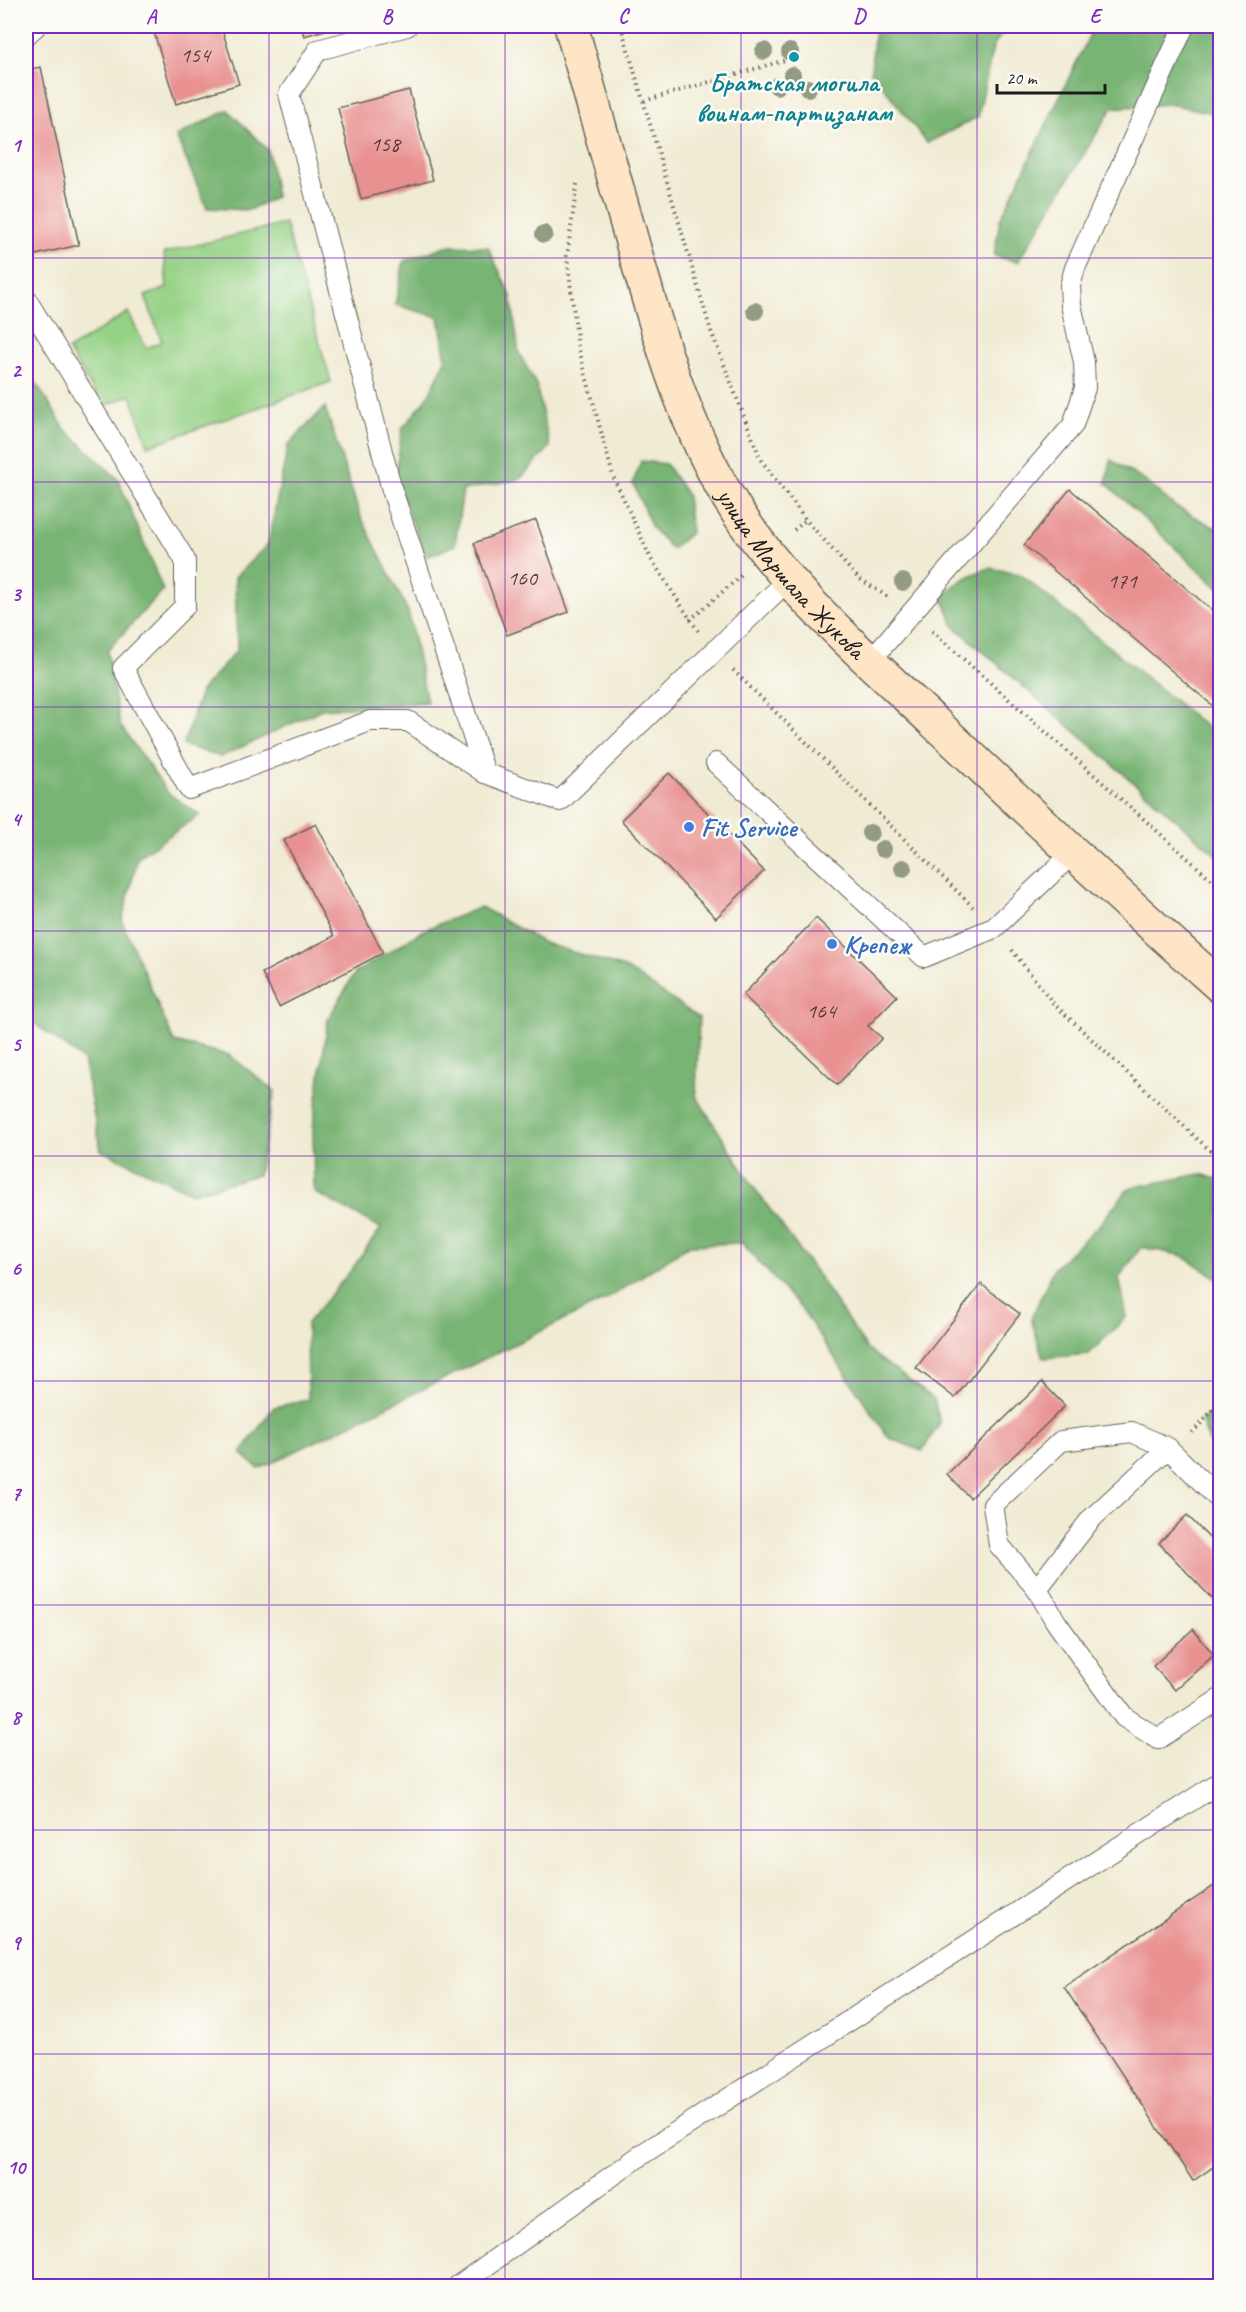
<svg xmlns="http://www.w3.org/2000/svg" width="1246" height="2312" viewBox="0 0 1246 2312" font-family="Caveat,sans-serif">
  <style>
    .green { fill: #96d286; stroke: #597751; stroke-width: 1.5 }
    .forest { fill: #78b473; stroke: #4a6848; stroke-width: 1.5 }
    .building { fill: #e89190 }
    .lines { fill: none; stroke-linecap: round; stroke-linejoin: round }
    .lane-casing { stroke: #66645c; stroke-width: 22 }
    .secondary-casing { stroke: #66645c; stroke-width: 36 }
    .path { stroke: #66645c; stroke-width: 4; stroke-dasharray: 1.5 4.5; stroke-linecap: butt }
    .lane { stroke: #fff; stroke-width: 20 }
    .secondary { stroke: #fde5c5; stroke-width: 33 }
    .tree { fill: #939c83 }
    .grid { fill: none; stroke: #7b2cbf; stroke-width: 1.5; stroke-opacity: 0.55 }
    .culture-dot { fill: #0f9aa8; stroke: #fdfcf7; stroke-width: 2 }
    .shop-dot { fill: #3f7fe0; stroke: #fdfcf7; stroke-width: 2 }
    .labels { text-anchor: middle; dominant-baseline: central; stroke-width: 5; stroke-linejoin: round; paint-order: stroke }
    .number-label { font-size: 22px; fill: #4f3939 }
    .culture-label { font-size: 26px; font-weight: bold; fill: #0d838f; stroke: #fdfcf7 }
    .street-label { font-size: 26px; fill: #1c1c1c; stroke: #fdfcf7 }
    .shop-label { font-size: 26px; font-weight: bold; fill: #366cbe; stroke: #fdfcf7; text-anchor: start }
    .neatline { fill: none; stroke: #7b2cbf; stroke-width: 2 }
    .grid-label { font-size: 20px; text-anchor: middle; font-weight: bold; fill: #7b2cbf }
  </style>
  <rect width="100%" height="100%" fill="#fdfcf7"/>
  <filter id="ink" filterUnits="userSpaceOnUse"><feTurbulence type="fractalNoise" baseFrequency=".0167" numOctaves="2"/><feDisplacementMap in="SourceGraphic" scale="12" xChannelSelector="R" yChannelSelector="G"/><feConvolveMatrix kernelMatrix="1 2 1 2 8 2 1 2 1" color-interpolation-filters="sRGB"/></filter>
  <filter id="wash" filterUnits="userSpaceOnUse"><feTurbulence type="fractalNoise" baseFrequency=".008" numOctaves="4" result="noise"/><feDisplacementMap in="SourceGraphic" scale="24" xChannelSelector="R" yChannelSelector="G"/><feGaussianBlur stdDeviation="1.35" result="paint"/><feColorMatrix in="noise" values="0 0 0 0 0 0 0 0 0 0 0 0 0 0 0 0 0 1.4 0 .05"/><feComposite in="paint" operator="in"/></filter>
  <g filter="url(#wash)">
    <rect width="100%" height="100%" fill="#f0ebd3"/>
    <!-- green -->
    <path class="green" d="M285,223l46,159 -183,64 -17,-51 -28,11 -35,-56 60,-38 18,36 16,-6 -17,-46 22,-8 -3,-35z"/>
    <!-- forest -->
    <g class="forest">
      <path d="M875,26h132l-14,21 -15,70 -51,26 -56,-72z"/>
      <path d="M1094,26h126v88l-52,-10 -56,4 -94,154 -24,-6 6,-36z"/>
      <path d="M228,110l40,40 8,47 -27,13 -42,-2 -31,-72z"/>
      <path d="M446,246l42,1 23,49 8,57 17,31 14,63 -30,32 -57,11 -8,55 -28,12 -32,-76 7,-52 25,-31 19,-38 -7,-43 -44,-12 9,-44z"/>
      <path d="M26,367l39,62 53,50 45,111 -56,61 13,74 48,68 32,22 -62,42 -16,64 52,121 55,13 46,36 -17,84 -66,18 -91,-43 -18,-90 -57,-43z"/>
      <path d="M325,407l35,108 48,96 19,91 -105,7 -101,48 -38,-12 18,-54 36,-41 -2,-73 33,-33 20,-99z"/>
      <path d="M1111,460l34,21 31,26 44,23v60l-114,-107z"/>
      <path d="M641,461l25,3 21,31 4,38 -19,16 -20,-21 -19,-45z"/>
      <path d="M990,568l30,6 200,164v120l-266,-232 -12,-29c14,-15 28,-23 48,-29z"/>
      <path d="M481,907l63,36 83,26 72,49 -3,78 59,93 59,81 53,79 67,50 6,24 -18,28 -33,-13 -87,-128 -60,-67 -53,2 -82,54 -348,170 -18,-16 33,-46 34,-7 -1,-77 45,-54 29,-41 -67,-36 -1,-65 15,-108 27,-46 69,-43z"/>
      <path d="M1201,1174l19,6v100l-37,-24 -42,-9 -22,31 8,38 -38,38 -46,4 -12,-39 23,-51 45,-43 30,-37z"/>
      <path d="M1220,1409v57l-4,-4 -15,-43z"/>
    </g>
    <g id="blocks">
      <!-- building -->
      <g class="building">
        <path d="M152,26h69l18,58 -63,20z"/>
        <path d="M301,26h38l-35,10z"/>
        <path d="M41,67l38,178 -44,10 -9,-43v-142z"/>
        <path d="M409,90l24,90 -72,19 -23,-91z"/>
        <path d="M1070,489l150,128v95l-196,-167z"/>
        <path d="M536,520l33,92 -62,23 -33,-92z"/>
        <path d="M669,773l95,98 -48,47 -95,-98z"/>
        <path d="M316,824l67,129 -104,54 -17,-34 72,-37 -50,-96z"/>
        <path d="M816,918l81,78 -29,30 14,12 -45,47 -94,-90z"/>
        <path d="M981,1284l39,30 -65,84 -39,-30z"/>
        <path d="M1042,1382l23,24 -95,92 -23,-24z"/>
        <path d="M1187,1515l33,34v58l-61,-64z"/>
        <path d="M1193,1629l21,26 -39,35 -22,-24z"/>
        <path d="M1220,1882v280l-27,19 -129,-194z"/>
      </g>
    </g>
  </g>
  <g filter="url(#ink)">
    <use href="#blocks" fill-opacity="0" stroke="#66645c" stroke-width="1.5"/>
    <g class="lines">
      <defs>
        <g id="lane">
          <path d="M407,26l-89,24 -29,44 103,396 93,283"/>
          <path d="M26,35l10,-9"/>
          <path d="M26,299l159,261v46l-62,62 66,121 181,-68h38l77,52 75,28 228,-221"/>
          <path d="M870,661l203,-236 12,-37 -1,-26 -13,-57 -1,-19 5,-18 109,-242"/>
          <path d="M716,763l208,194 70,-29 79,-75"/>
          <path d="M1220,1500l-52,-52 -77,71 -54,70 19,33 68,95 34,22 62,-40"/>
          <path d="M1037,1589l-38,-44 -6,-40 68,-64 71,-9 36,16"/>
          <path d="M458,2286l186,-133 576,-371"/>
        </g>
        <g id="secondary">
          <path id="s1" d="M571,26c21,73 41,146 62,219 24,84 48,171 92,247 52,90 134,159 209,230 94,89 189,178 286,264"/>
        </g>
      </defs>
      <!-- lane casing -->
      <use href="#lane" class="lane-casing"/>
      <!-- secondary casing -->
      <use href="#secondary" class="secondary-casing"/>
      <!-- path -->
      <g class="path">
        <path d="M621,26l90,305 50,129 45,60 51,57 31,20"/>
        <path d="M644,101l145,-42"/>
        <path d="M577,184l-10,72 11,90 35,130 38,83 47,72"/>
        <path d="M794,530l12,-10"/>
        <path d="M690,620l52,-45"/>
        <path d="M932,631l288,256"/>
        <path d="M733,670l240,237"/>
        <path d="M1012,950l41,53 167,157"/>
        <path d="M1192,1433l28,-30"/>
      </g>
      <!-- lane -->
      <use href="#lane" class="lane"/>
      <!-- secondary -->
      <use href="#secondary" class="secondary"/>
    </g>
    <!-- trees -->
    <g class="tree">
      <circle cx="764" cy="51" r="9"/>
      <circle cx="790" cy="52" r="9"/>
      <circle cx="792" cy="75" r="9"/>
      <circle cx="777" cy="86" r="9"/>
      <circle cx="808" cy="88" r="9"/>
      <circle cx="544" cy="234" r="9"/>
      <circle cx="755" cy="311" r="9"/>
      <circle cx="903" cy="582" r="9"/>
      <circle cx="870" cy="833" r="9"/>
      <circle cx="883" cy="849" r="9"/>
      <circle cx="903" cy="868" r="9"/>
    </g>
  </g>
  <!-- grid -->
  <path class="grid" d="M269,26v2260M505,26v2260M741,26v2260M977,26v2260M26,258h1194M26,482h1194M26,707h1194M26,931h1194M26,1156h1194M26,1381h1194M26,1605h1194M26,1830h1194M26,2054h1194"/>
  <!-- markers -->
  <circle class="culture-dot" cx="794" cy="57" r="6"/>
  <g class="shop-dot">
    <circle cx="689" cy="827" r="6"/>
    <circle cx="832" cy="944" r="6"/>
  </g>
  <g class="labels">
    <!-- number labels -->
    <g class="number-label">
      <text x="195" y="55">154</text>
      <text x="385" y="144">158</text>
      <text x="522" y="578">160</text>
      <text x="1122" y="581">171</text>
      <text x="821" y="1011">164</text>
    </g>
    <!-- culture labels -->
    <g class="culture-label">
      <text x="794" y="82">Братская могила<tspan x="794" dy="30">воинам-партизанам</tspan></text>
    </g>
    <!-- street labels -->
    <g class="street-label">
      <text stroke="none"><textPath href="#s1" startOffset="597">улица Маршала Жукова</textPath></text>
    </g>
    <!-- shop labels -->
    <g class="shop-label">
      <text x="701" y="827">Fit Service</text>
      <text x="844" y="944">Крепеж</text>
    </g>
  </g>
  <!-- margin -->
  <rect width="1246" height="2312" fill="none" stroke="#fdfcf7" stroke-width="66"/>
  <!-- scale -->
  <path d="M997 84v9h108v-9" fill="none" stroke="#1c1c1c" stroke-width="3"/>
  <text x="1006" y="84" font-size="18" fill="#1c1c1c" stroke="#fdfcf7" stroke-width="4.5" paint-order="stroke">20 m</text>
  <rect x="33" y="33" width="1180" height="2246" class="neatline"/>
  <g class="grid-label">
    <text x="151" y="23">A</text>
    <text x="387" y="23">B</text>
    <text x="623" y="23">C</text>
    <text x="859" y="23">D</text>
    <text x="1095" y="23">E</text>
    <text x="16" y="152">1</text>
    <text x="16" y="377">2</text>
    <text x="16" y="601">3</text>
    <text x="16" y="826">4</text>
    <text x="16" y="1051">5</text>
    <text x="16" y="1275">6</text>
    <text x="16" y="1500">7</text>
    <text x="16" y="1724">8</text>
    <text x="16" y="1949">9</text>
    <text x="16" y="2174">10</text>
  </g>
</svg>
